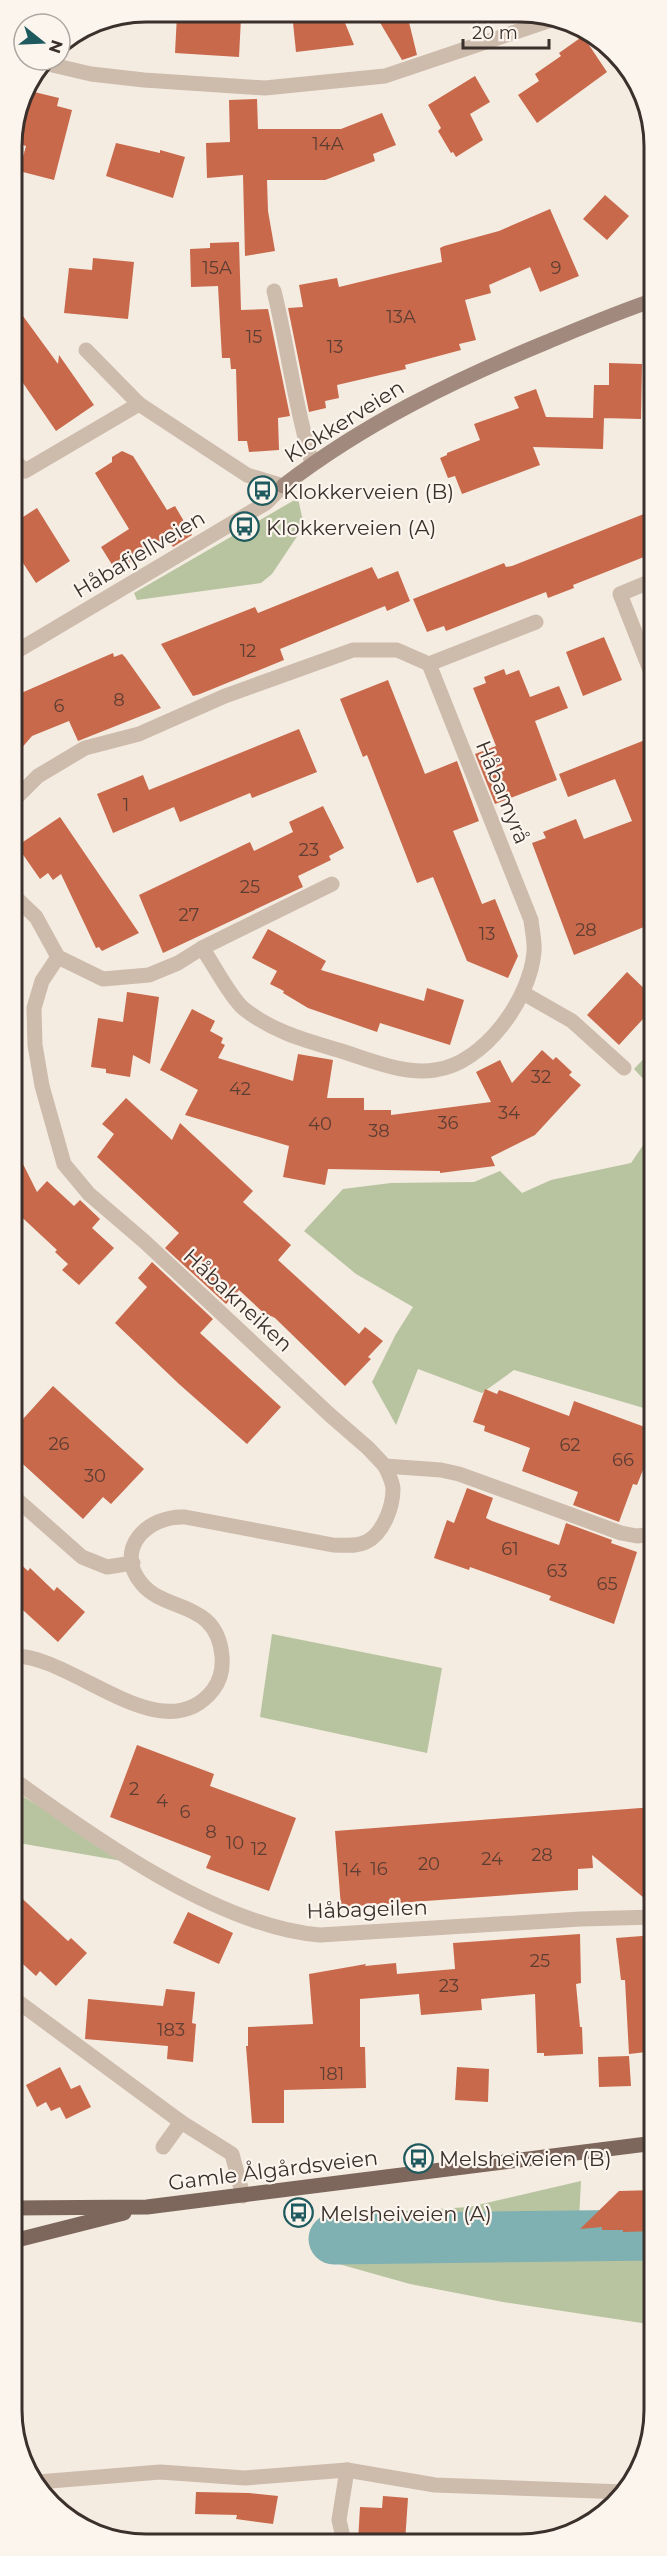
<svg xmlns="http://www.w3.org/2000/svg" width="667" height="2556" viewBox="0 0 667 2556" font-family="Montserrat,sans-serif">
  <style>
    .green { fill: #b8c4a0 }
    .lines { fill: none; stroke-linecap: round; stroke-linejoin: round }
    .river { stroke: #7fb0b2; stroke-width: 51 }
    .building { fill: #c8694b }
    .lane { stroke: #cdbbac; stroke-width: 15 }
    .street { stroke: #cdbbac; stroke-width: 15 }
    .secondary { stroke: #a18a7d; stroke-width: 15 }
    .primary { stroke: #7d675c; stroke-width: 15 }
    .labels { text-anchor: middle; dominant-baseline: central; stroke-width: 4.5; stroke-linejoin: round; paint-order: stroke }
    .number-label { font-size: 18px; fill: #5e3e33 }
    .street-label { font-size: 21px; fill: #3b302b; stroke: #fbf5ee }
    .poi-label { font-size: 21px; fill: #3b302b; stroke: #fbf5ee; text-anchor: start }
    .rim { fill: none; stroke: #3b302b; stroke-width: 3 }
  </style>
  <rect width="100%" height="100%" fill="#f4ebe1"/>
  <!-- green -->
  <g class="green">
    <path d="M298,498l6,28 -32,48 -11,9 -124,17 -3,-7z"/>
    <path d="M654,1048v39l-7,-4 -13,-14z"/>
    <path d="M654,1129v282l-140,-41 -32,23 -64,-24 -22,56 -24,-43 24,-48 17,-27 -57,-33 -52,-43 39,-42 48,-6 83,-1 26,-11 22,22 29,-13 80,-17z"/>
    <path d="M272,1634l170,34 -15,85 -167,-36z"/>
    <path d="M13,1790l115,72 -115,-20z"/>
    <path d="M581,2181l-3,58 77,-1v87l-152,-23 -93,-18 -82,-23 13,-35 63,-15 65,-4z"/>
  </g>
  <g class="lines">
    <!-- river -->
    <path class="river" d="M334,2239l321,-4"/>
  </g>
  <!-- building -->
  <g class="building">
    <path d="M292,13h49l13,32 -58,7z"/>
    <path d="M375,14h32l10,41 -15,5z"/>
    <path d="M177,15l64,3 -2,39 -64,-4z"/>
    <path d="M583,36l24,36 -70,51 -19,-28 21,-14 -4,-7 26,-18 -2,-3z"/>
    <path d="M475,76l15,26 -20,12 13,26 -27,17 -3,-5 -2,1 -13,-22 3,-3 -13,-23z"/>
    <path d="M26,90l33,8 -2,8 15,4 -18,70 -35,-9 7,-25 -14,-4v-4l10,-43z"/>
    <path d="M257,99l1,30h83l41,-16 14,32 -23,9 2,7 -50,19h-58l1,31 7,40 -30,5 -2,-81 -36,3 -1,-35 24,-1 -1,-42z"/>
    <path d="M116,143l44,10v-3l25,7 -12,41 -67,-22z"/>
    <path d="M605,195l24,21 -22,24 -24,-21z"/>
    <path d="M550,209l29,67 -39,16 -10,-25 -41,18 2,8 -26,7 11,40 -17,4 2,6 -56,15 1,4 -69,16 2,13 -14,3 1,7 -17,4 -21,-104 15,-1 -4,-22 38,-7 2,9 103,-25 -2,-14 4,-2 55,-15z"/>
    <path d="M239,242l2,68 27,-1 22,107 -12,2 1,32 -30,2 -2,-11h-9l-2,-72h-5l-1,-11h-8l-4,-72 -27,1 -1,-38 20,-1v-5z"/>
    <path d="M93,258l41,4 -6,57 -64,-6 5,-45 23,2z"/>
    <path d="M12,301l46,63 1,-9 35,50 -38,26 -44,-64z"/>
    <path d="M609,363l33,1 -1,55 -38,-1h1l-1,31 -70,-2 7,18 -78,29 -7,-18 -7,2 -8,-20 7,-3v-2l33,-13 -6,-16 45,-16 -5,-11 22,-8 10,28 47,1 1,-33h15z"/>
    <path d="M122,451l11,5 34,54 8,-4 17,29 -19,12 -5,-8 -52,32 -15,-24 28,-18 -34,-56 17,-11v-5z"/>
    <path d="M37,508l33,53 -34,22 -24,-37v-22z"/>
    <path d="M654,510v43l-81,32 1,3 -26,10 -2,-6 -100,39 -2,-5 -17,6 -14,-33 91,-36 2,4 6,-1z"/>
    <path d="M372,567l6,12 20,-8 12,30 -23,10 -2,-5 -105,43 4,11 -84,34 -7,2 -32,-52 94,-37 3,6z"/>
    <path d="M604,637l18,43 -39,16 -17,-44z"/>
    <path d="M113,653l1,4 8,-3 3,3 36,51 -83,33 -9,-20 -37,15 -19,22 -1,-61z"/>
    <path d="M504,669l2,6 13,-5 11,27 29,-11 9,22 -33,13 22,59 -62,24 -20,-50 21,-8 -23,-58 13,-5 -2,-6z"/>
    <path d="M388,680l37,94 32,-13 22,60 -26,10 29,73 13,-5 23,57 -10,22 -41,-17 -34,-84 -16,6 -50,-128 -4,2 -23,-58z"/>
    <path d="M299,729l18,43 -65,26 -2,-5 -70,29 -6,-15 -61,26 -16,-39 46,-19 6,15z"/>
    <path d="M645,740l9,24v159l-80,32 -42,-112 14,-5 -3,-6 33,-13 8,20 48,-18 -17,-42 -47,18 -9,-23z"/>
    <path d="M323,806l21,42 -15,8 2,4 -33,16 5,11 -140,66 -24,-58 111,-53 4,9 39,-19 -4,-10z"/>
    <path d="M60,817l79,116 -37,18 -3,-4 -3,1 -35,-74 -8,6 -5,-7 -8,6 -23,-33z"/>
    <path d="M268,929l58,32 -5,9 103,31 3,-13 37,12 -14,45 -70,-22 -3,9 -69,-24 -25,-15 1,-2 -14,-7 7,-13 -25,-13z"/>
    <path d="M627,972l27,26v9l-35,38 -32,-30z"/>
    <path d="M127,992l32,5 -9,67 -17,-9 -3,22 -24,-4v-4l-15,-2 7,-49 25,4z"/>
    <path d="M192,1009l23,12 -5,10 13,7 -2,5 4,2 -7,13 75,23 5,-27 35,6 -6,38h37v12h27v5l100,-13 -15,-30 24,-12 12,23 30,-33 11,10 3,-3 16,15 -3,3 12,10 -46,50 -44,22 4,9 -55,7v-2l-112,-2 -3,16 -42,-8 6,-31 -104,-31 13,-25 -38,-20z"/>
    <path d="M126,1098l46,42 8,-17 73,68 -10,11 48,43 -13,15 81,74 6,-7 18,14 -15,16 3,2 -26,27 -70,-68 -4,-2 -2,2 -30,-28 -13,14 -61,-56 14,-15 -82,-76 17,-23 -12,-10z"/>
    <path d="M13,1144l24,48 10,-11 27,25 6,-6 20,19 -8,9 22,20 -35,37 -17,-15 6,-6 -13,-12 2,-2 -44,-41z"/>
    <path d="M152,1262l61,57 -13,14 81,74 -34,37 -68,-60 -64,-61 32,-36 -9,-9z"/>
    <path d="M53,1386l91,83 -33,35 -8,-7 -20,22 -70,-64v-25z"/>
    <path d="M485,1389l12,5 2,-4 70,26 5,-15 79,29 -5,15 4,2 -15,38 -4,-1 -14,38 -46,-17 5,-13 -56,-21 8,-23 -46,-17 1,-5 -12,-4z"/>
    <path d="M467,1488l26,10 -7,20 6,3 67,24 7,-22 46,17 -1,3 26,9 -23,72 -65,-24 2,-4 -81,-29 -1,3 -35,-12 13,-38 7,3z"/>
    <path d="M13,1557l15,14 2,-3 24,23 3,-4 28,25 -27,30 -45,-41z"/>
    <path d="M137,1745l77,29 -4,12 86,32 -27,73 -63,-23 5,-12 -101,-39z"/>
    <path d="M654,1807l1,100 -63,-52 1,13 -15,1v21l-237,17 -6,-76z"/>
    <path d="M13,1890l55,51 3,-3 16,15 -31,33 -16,-15 -4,5 -23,-21z"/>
    <path d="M188,1912l45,21 -14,31 -46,-21z"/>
    <path d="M580,1934l1,49 -5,1 4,43h2l1,27 -39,2v-3h-7l-2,-59 -54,5 1,11 -61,5 -2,-21 -59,5v48h5l1,41 -82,2v33h-32l-6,-77h2v-19l65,-3 -4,-50 57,-10 -1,2 31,-3 1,11 58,-5 -2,-26z"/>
    <path d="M655,1935v116l-26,3 -4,-74h-4l-5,-42z"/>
    <path d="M166,1989l29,3 -3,31 4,1 -3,38 -26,-3 1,-13 -83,-7 3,-40 75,7z"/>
    <path d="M629,2056l2,30 -32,1 -1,-30z"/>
    <path d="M60,2067l11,22 9,-4 11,22 -25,12 -6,-12 -9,4 -5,-9 -9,5 -11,-22z"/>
    <path d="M457,2067l32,2 -1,33 -33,-2z"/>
    <path d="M655,2190v41l-32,1v-2h-21v-3l-22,2 39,-38z"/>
    <path d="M196,2492l53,1 29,3 -5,28 -37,-5 1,-4 -42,-1z"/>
    <path d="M383,2496l25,2 -3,44h-47l2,-35 22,1z"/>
  </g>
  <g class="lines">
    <!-- lane -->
    <g class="lane">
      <path d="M274,291c14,57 21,116 38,172"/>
      <path d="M86,350l53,54"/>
      <path d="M12,654l254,-151 17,-17"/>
      <path d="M523,993l49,28 52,47"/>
      <path d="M13,1998l168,124 51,32 11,42"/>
      <path d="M163,2147l18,-25"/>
      <path d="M344,2542l-5,-22 8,-50"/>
    </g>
    <!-- street -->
    <g class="street">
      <path d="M44,63l47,11 53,6 121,8 120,-12 169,-57"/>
      <path d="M12,458l13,13 114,-67 108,71 36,11"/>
      <path d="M654,580l-34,14 34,86"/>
      <path d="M429,664l107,-42"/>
      <path d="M13,801l25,-25 47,-28 54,-14 86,-38 128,-46h44l32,14 102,256c1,10 4,22 3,32 -4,47 -50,112 -99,118 -32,5 -67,-11 -97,-20 -34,-10 -67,-19 -95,-42 -13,-11 -30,-45 -41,-60"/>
      <path d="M13,895l23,22 22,40 45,22 46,-4 29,-12 24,-15 130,-64"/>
      <path d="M58,957l-16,24 -8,27 1,37 7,41 22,78 25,30 56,48 185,173 38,33 17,18 56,4 18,4 162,59 16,3 17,-2"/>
      <path d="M13,1496l69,61 25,10 26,-4"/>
      <path d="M13,1656c59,-2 150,98 200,34 7,-9 10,-22 9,-34 -5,-56 -56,-43 -80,-72 -29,-34 5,-69 43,-67l148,28c11,0 23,2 33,-3 17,-8 27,-35 27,-53 0,-7 -5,-16 -8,-23"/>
      <path d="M13,1779c81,59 206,148 307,156l261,-16 74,-2"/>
      <path d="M38,2482l122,-10 85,6 102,-8 88,15 189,7"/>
    </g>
    <!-- secondary -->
    <path class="secondary" d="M283,486c82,-63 169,-105 264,-144 36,-15 71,-30 107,-42"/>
    <!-- primary -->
    <g class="primary">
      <path d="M13,2208l134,-1 508,-64"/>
      <path d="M13,2241l111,-28"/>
    </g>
  </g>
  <!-- icons -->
  <defs>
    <symbol id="bus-ring" viewBox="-11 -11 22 22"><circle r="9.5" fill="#fbf5ee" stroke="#1f5a5e" stroke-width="1.5"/><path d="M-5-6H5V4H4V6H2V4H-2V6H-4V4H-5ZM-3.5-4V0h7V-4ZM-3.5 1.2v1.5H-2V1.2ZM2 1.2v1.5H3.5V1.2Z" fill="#1f5a5e"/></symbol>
  </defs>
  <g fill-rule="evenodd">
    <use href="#bus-ring" x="246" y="474" width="33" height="33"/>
    <use href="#bus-ring" x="228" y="510" width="33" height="33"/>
    <use href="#bus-ring" x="402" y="2142" width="33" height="33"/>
    <use href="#bus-ring" x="282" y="2196" width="33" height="33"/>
  </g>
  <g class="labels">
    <!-- number labels -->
    <g class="number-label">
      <text x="328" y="144">14A</text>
      <text x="217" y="268">15A</text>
      <text x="556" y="268">9</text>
      <text x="401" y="317">13A</text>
      <text x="254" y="337">15</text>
      <text x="335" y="347">13</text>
      <text x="248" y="651">12</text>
      <text x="119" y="700">8</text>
      <text x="59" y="706">6</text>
      <text x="126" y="805">1</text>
      <text x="309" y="850">23</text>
      <text x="250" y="887">25</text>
      <text x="189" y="915">27</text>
      <text x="586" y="930">28</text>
      <text x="487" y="934">13</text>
      <text x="541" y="1077">32</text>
      <text x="240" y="1089">42</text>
      <text x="509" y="1113">34</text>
      <text x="448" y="1123">36</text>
      <text x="320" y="1124">40</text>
      <text x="379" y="1131">38</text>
      <text x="59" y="1444">26</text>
      <text x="570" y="1445">62</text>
      <text x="623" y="1460">66</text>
      <text x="95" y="1476">30</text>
      <text x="510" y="1549">61</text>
      <text x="557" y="1571">63</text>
      <text x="607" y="1584">65</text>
      <text x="134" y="1789">2</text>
      <text x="162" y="1801">4</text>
      <text x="185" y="1812">6</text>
      <text x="211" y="1832">8</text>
      <text x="235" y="1843">10</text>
      <text x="259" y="1849">12</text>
      <text x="542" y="1855">28</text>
      <text x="492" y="1859">24</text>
      <text x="429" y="1864">20</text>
      <text x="379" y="1869">16</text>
      <text x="352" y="1870">14</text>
      <text x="540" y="1961">25</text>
      <text x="449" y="1986">23</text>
      <text x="171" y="2030">183</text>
      <text x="332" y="2074">181</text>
    </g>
    <!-- street labels -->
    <g class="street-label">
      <text transform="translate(344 421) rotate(-32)">Klokkerveien</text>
      <text transform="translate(139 554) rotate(-31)">Håbafjellveien</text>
      <text transform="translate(503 792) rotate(68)">Håbamyrå</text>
      <text transform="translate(238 1300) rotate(43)">Håbakneiken</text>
      <text transform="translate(367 1909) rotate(-2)">Håbageilen</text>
      <text transform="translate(273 2170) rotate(-7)">Gamle Ålgårdsveien</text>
    </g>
    <!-- poi labels -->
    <g class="poi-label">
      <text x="283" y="491">Klokkerveien (B)</text>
      <text x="266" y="527">Klokkerveien (A)</text>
      <text x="439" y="2158">Melsheiveien (B)</text>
      <text x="320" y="2213">Melsheiveien (A)</text>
    </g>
  </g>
  <!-- crop -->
  <path d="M0 0H667V2556H0ZM146 22H520A124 124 0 0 1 644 146V2410A124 124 0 0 1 520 2534H146A124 124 0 0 1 22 2410V146A124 124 0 0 1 146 22Z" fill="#fbf5ee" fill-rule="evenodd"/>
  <path class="rim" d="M146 22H520A124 124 0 0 1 644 146V2410A124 124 0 0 1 520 2534H146A124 124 0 0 1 22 2410V146A124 124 0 0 1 146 22Z"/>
  <!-- north arrow -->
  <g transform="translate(42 42) rotate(108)"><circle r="28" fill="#fbf5ee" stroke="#aea6a0" stroke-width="1.5"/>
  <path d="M0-4.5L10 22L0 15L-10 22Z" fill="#1f5a5e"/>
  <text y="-9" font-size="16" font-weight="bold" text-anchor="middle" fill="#3b302b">N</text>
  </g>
  <!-- scale -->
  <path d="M463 39v9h86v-9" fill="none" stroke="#3b302b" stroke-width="3"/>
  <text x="472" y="39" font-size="18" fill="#3b302b" stroke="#fbf5ee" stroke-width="4.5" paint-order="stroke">20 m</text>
</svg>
